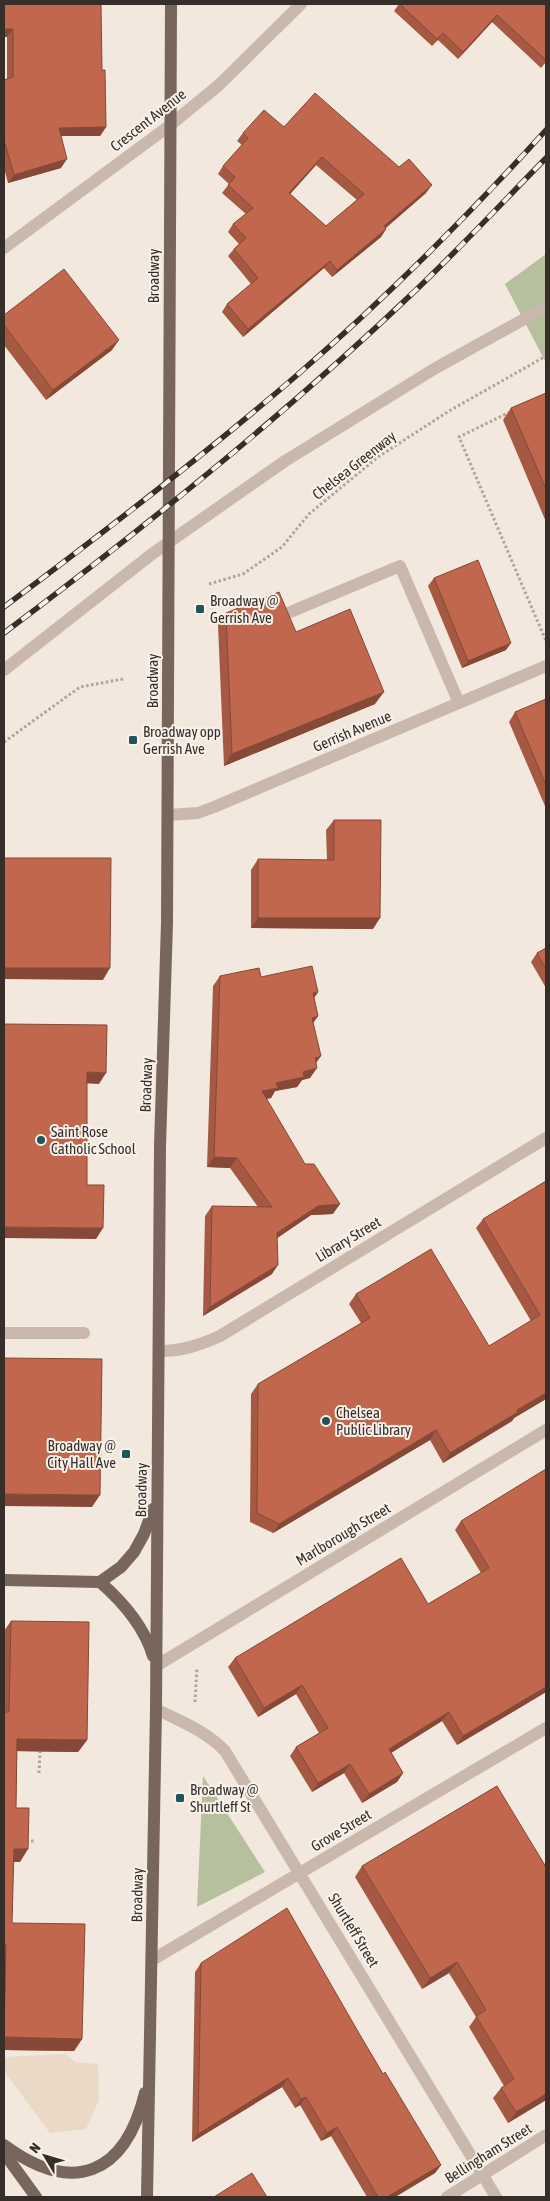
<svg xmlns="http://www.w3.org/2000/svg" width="550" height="2201" viewBox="0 0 550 2201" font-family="'Asap Condensed',sans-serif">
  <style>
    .green { fill: #b6c09f }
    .plaza { fill: #e9d9c6 }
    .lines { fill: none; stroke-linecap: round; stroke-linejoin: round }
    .path { stroke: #b5a295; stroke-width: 3; stroke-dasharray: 2.5 2.5; stroke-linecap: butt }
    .minor { stroke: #c9b8ab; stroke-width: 12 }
    .major { stroke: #78655b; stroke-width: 12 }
    .rail-casing { stroke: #372e2a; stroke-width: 5.5 }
    .rail { stroke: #f9f2eb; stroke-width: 4; stroke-dasharray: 11; stroke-linecap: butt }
    .wall { fill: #a55943; fill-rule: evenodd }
    .shaded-wall { fill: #864837 }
    .building { fill: #c0674e; stroke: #864837; fill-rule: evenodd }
    .poi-dot { fill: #215557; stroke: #f9f2eb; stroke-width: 2 }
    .labels { text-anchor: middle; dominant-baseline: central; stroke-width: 4; stroke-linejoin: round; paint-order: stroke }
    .street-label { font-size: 15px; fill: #372e2a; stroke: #f9f2eb }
    .poi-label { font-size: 15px; fill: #372e2a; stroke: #f9f2eb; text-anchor: start }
  </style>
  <rect width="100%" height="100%" fill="#f2e8de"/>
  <!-- green -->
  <g class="green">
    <path d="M546,254v109l-41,-79z"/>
    <path d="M203,1776l62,96 -68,35z"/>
  </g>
  <!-- plaza -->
  <path class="plaza" d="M65,2054l10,8 23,2 1,36 -13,29 -36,4 -46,-62v-14z"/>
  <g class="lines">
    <!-- path -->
    <g class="path">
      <path d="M510,412l-51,25 87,204"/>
      <path d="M209,584l34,-10 39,-27 27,-33 69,-57 71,-46 97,-55"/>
      <path d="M4,742l76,-55 43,-8"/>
      <path d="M195,1702l2,-34"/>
      <path d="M39,1773l1,-22"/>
      <path d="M26,1841h9"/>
    </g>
    <!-- minor -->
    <g class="minor">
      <path d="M4,248l165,-122 50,-41 82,-81"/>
      <path d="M288,613l112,-47 59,137"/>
      <path d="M4,670l148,-116 133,-93 149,-92 112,-62"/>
      <path d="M168,815l30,-2 16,-6 332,-141"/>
      <path d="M4,1333h80"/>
      <path d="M160,1351c22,0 40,-6 60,-15l326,-198"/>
      <path d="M156,1666l390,-236"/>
      <path d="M156,1709c24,12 50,22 69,42l271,446"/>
      <path d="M152,1960l394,-232"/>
      <path d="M447,2197l99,-62"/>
    </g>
    <!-- major -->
    <g class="major">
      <path d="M4,1580l96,2 21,-15 13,-15 10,-18 9,-25"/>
      <path d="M100,1582c23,20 44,44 53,74"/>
      <path d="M4,2145c69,51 121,30 141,-52"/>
      <path d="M4,2153l32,44"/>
      <path d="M147,2197l9,-488 4,-563 7,-223 4,-919"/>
    </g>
    <defs>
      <g id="rail">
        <path d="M4,607c99,-74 198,-150 292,-231 89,-77 172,-160 250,-246"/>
        <path d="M4,633c143,-107 283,-220 412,-343 45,-43 87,-88 130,-132"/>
      </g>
    </defs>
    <!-- rail casing -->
    <use href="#rail" class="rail-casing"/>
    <!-- rail -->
    <use href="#rail" class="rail"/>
  </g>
  <!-- wall -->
  <g class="wall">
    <path d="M4,4l98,66 4,57 -6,9h-39v32l-53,15 -4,-15v-88l3,-1v-42h-3z"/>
    <path d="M399,4h147v58l-5,6 -49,-46 -34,37 -20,-19 -6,6 -38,-35z"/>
    <path d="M284,127l142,66 -41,35 1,1 -5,8 -49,40 -8,-9 -81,69 -21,-25 5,-8 24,-20 -23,-28 6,-7 5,-5 -11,-12 5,-8 13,-10 -24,-21 7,-9 -11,-10 5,-8 19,-21 -5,-4 6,-8zM316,165l41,35 -31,26 -36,-32z"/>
    <path d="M4,315l108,35 -66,50 -42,-55z"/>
    <path d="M546,393v129l-43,-102 8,-12z"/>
    <path d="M434,578l72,72 -44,18 -34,-82z"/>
    <path d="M226,613l70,19 79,72 -151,62 -6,-141z"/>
    <path d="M546,699v106l-1,1 -36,-84 6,-10z"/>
    <path d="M334,820l39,109 -122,-1v-58l7,-11 69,1 -1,-30z"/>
    <path d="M546,948v40l-15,-26 6,-9z"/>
    <path d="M220,976l41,1 57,15 -4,6 4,18 -5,7 3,40 -6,15 -8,2 -5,7 -22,4 -4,7 -5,1 67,115 -22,1 -34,23 -5,36 -69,42 2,-100 7,-10 46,1 -28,-39 -23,-1 6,-181z"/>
    <path d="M546,1181v218l-32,19 -2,3 -69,42 -13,-23 -157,93 -23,-11 1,-128 7,-10 103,-61 -12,-19 7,-10 133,52 42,-25 -55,-93 7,-9z"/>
    <path d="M546,1469v223l-89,53 -15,-24 -51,32 12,20 -6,9 -35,21 -18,-30 -32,19 -22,-36 6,-9 23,-14 -23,-39 -38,23 -30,-50 7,-9 193,-54 53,-31 -26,-43 6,-9z"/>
    <path d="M11,1621l76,119 -9,12 -61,-1 -1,57 4,54h-7l-1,61 70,116 -8,12 -70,-1v-419z"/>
    <path d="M497,1786l49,314 -38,23 -15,-25 8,-10 3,-2 -35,-59 7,-10 -27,-44 -27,16 -67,-112 7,-11z"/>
    <path d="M201,1963l159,72 23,39 58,91 -6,8 -40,24h-28l-36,-61 -10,5 -21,-36 -5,3 -13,-21 -90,55 3,-170z"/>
  </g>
  <!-- shaded-wall -->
  <g class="shaded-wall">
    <path d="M497,15l-5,7 -34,37 5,-7z"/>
    <path d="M4,29h9l-6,8h-3z"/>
    <path d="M106,127l-6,9h-47l6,-8z"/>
    <path d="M322,157l-6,8 -32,36 5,-8z"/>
    <path d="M67,159l-6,9 -53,15 6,-8z"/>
    <path d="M432,185l-6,8 -47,41 5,-8z"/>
    <path d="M386,229l-5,8 -49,40 5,-7z"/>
    <path d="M330,261l-6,7 -81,69 5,-8z"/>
    <path d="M119,340l-7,10 -66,50 7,-10z"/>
    <path d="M511,643l-5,7 -44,18 6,-7z"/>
    <path d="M384,692l-9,12 -151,62 8,-12z"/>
    <path d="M258,918h122l-7,11 -122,-1z"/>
    <path d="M4,968h106l-7,12 -99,-1z"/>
    <path d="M318,992l-7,10 2,-9z"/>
    <path d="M318,1016l-7,10 1,-8z"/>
    <path d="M321,1056l-7,10 1,-8z"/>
    <path d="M317,1068l-7,10 -8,2 -5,7 -22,4 -4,7 -16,3 7,-10 14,-8 27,-11z"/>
    <path d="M87,1072l19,1 -7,11 -20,-1z"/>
    <path d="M214,1157l23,1 -7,10 -23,-1z"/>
    <path d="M340,1204l-7,10 -22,1 -41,28 7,-10 41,-27z"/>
    <path d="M4,1227l99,1 -7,11 -92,-1z"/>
    <path d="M278,1265l-6,9 -69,42 7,-9z"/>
    <path d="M546,1393v6l-32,19 -2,3 -69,42 7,-10z"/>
    <path d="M436,1430l-6,10 -157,93 6,-9z"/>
    <path d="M4,1494l96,1 -8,12 -88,-1z"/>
    <path d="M302,1685l-6,9 -38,23 6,-9z"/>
    <path d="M546,1687v5l-89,53 6,-9z"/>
    <path d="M449,1712l-7,9 -59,37 6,-9z"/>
    <path d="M17,1739l70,1 -9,12 -69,-1z"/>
    <path d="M350,1764l-6,9 -32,19 6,-9z"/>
    <path d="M403,1773l-6,9 -35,21 7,-9z"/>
    <path d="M14,1849h14l-8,13 -15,-1z"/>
    <path d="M457,1962l-8,11 -27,16 8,-11z"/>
    <path d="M4,2037l78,2 -8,12 -70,-1z"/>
    <path d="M288,2078l-6,9 -90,55 6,-8z"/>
    <path d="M546,2094v6l-38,23 8,-11z"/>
    <path d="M306,2097l-6,8 -5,3 6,-9z"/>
    <path d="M337,2127l-6,9 -10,5 6,-8z"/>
    <path d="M441,2165l-6,8 -40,24h-8z"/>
  </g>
  <!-- building -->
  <g class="building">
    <path d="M4,4h97l1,66h3l1,57 -47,1 8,31 -53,16 -10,-35v-60l9,-3v-48h-9z"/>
    <path d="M400,4h146v56l-49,-45 -34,37 -20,-19 -6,6z"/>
    <path d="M315,93l84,74 10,-8 23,26 -48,41 2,3 -49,41 -7,-9 -82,68 -21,-25 31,-26 -24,-29 12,-11 -13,-14 20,-16 -25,-23 7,-8 -12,-11 25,-28 -5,-5 21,-23 20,17zM322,157l42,37 -38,32 -37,-33z"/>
    <path d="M64,269l55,71 -66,50 -49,-65v-10z"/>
    <path d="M546,393v96l-35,-81z"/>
    <path d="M478,560l33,83 -43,18 -34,-83z"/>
    <path d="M279,592l17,40 54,-23 34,83 -152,62 -6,-141z"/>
    <path d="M546,699v86l-31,-73z"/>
    <path d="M334,820h47l-1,98h-122v-59l76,1z"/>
    <path d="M4,858h107l-1,110h-106z"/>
    <path d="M546,948v21l-9,-16z"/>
    <path d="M312,966l6,26 -5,1 5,23 -6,2 9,38 -6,2 2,10 -14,4 1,5 -28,6 2,5 -16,3 43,73h9l26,40 -22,2 -41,27 1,32 -68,42 2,-101 60,1 -35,-49 -23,-1 6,-181 39,-8 2,9z"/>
    <path d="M4,1024l103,1 -1,48 -19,-1v113h17l-1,43 -99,-1z"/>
    <path d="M546,1181v212l-29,17 1,2 -68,41 -14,-23 -157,94 -22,-11 1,-129 112,-66 -14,-24 75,-45 58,97 51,-31 -57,-96z"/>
    <path d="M4,1358l98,1 -2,136 -96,-1z"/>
    <path d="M546,1469v218l-83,49 -14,-24 -60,37 14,24 -34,21 -19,-30 -32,19 -22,-36 32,-19 -26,-43 -38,23 -29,-50 166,-100 27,46 61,-36 -28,-47z"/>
    <path d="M11,1621l78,1 -2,118 -70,-1 -1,69h13l-1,41h-14l-2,74 73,1 -3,115 -78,-2 2,-92h-2v-233h5z"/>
    <path d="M497,1786l49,81v227l-30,18 -15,-24 13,-9 -38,-63 10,-6 -29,-48 -27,16 -68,-112z"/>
    <path d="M287,1908l73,127 23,39 2,-2 56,93 -54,32h-9l-41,-70 -10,6 -21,-36 -5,2 -13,-21 -90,56 3,-171z"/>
    <path d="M252,2173l15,24h-53z"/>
  </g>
  <!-- markers -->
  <g class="poi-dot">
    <rect x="195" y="604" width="10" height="10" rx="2.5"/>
    <rect x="128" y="735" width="10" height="10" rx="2.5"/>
    <circle cx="41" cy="1140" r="5"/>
    <circle cx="326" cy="1421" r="5"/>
    <rect x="121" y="1449" width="10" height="10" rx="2.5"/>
    <rect x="175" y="1793" width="10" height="10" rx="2.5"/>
  </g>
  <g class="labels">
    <!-- street labels -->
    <g class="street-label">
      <text transform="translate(148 120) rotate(-38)">Crescent Avenue</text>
      <text transform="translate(153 276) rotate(-90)">Broadway</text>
      <text transform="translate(354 465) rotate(-38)">Chelsea Greenway</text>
      <text transform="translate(152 681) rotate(-90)">Broadway</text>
      <text transform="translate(352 731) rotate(-23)">Gerrish Avenue</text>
      <text transform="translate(146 1085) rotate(-88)">Broadway</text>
      <text transform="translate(348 1239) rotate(-31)">Library Street</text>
      <text transform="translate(141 1490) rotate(-89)">Broadway</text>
      <text transform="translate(343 1534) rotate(-31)">Marlborough Street</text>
      <text transform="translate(341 1830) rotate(-31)">Grove Street</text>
      <text transform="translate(137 1895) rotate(-89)">Broadway</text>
      <text transform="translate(354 1930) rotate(59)">Shurtleff Street</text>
      <text transform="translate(488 2153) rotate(-32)">Bellingham Street</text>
    </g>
    <!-- poi labels -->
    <g class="poi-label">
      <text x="210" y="600">Broadway @<tspan x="210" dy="17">Gerrish Ave</tspan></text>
      <text x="143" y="731">Broadway opp<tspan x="143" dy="17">Gerrish Ave</tspan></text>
      <text x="51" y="1131">Saint Rose<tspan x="51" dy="17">Catholic School</tspan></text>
      <text x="336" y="1412">Chelsea<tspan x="336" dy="17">Public Library</tspan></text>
      <text x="116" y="1445" text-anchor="end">Broadway @<tspan x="116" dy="17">City Hall Ave</tspan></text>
      <text x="190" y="1789">Broadway @<tspan x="190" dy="17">Shurtleff St</tspan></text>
    </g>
  </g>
  <!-- border -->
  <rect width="550" height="2201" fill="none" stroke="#372e2a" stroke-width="10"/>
  <!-- north arrow -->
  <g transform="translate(45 2156) rotate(308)" stroke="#f9f2eb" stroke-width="4" paint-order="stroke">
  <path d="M0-4L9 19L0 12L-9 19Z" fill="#372e2a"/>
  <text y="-8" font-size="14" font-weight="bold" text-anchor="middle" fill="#372e2a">N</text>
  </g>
</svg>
